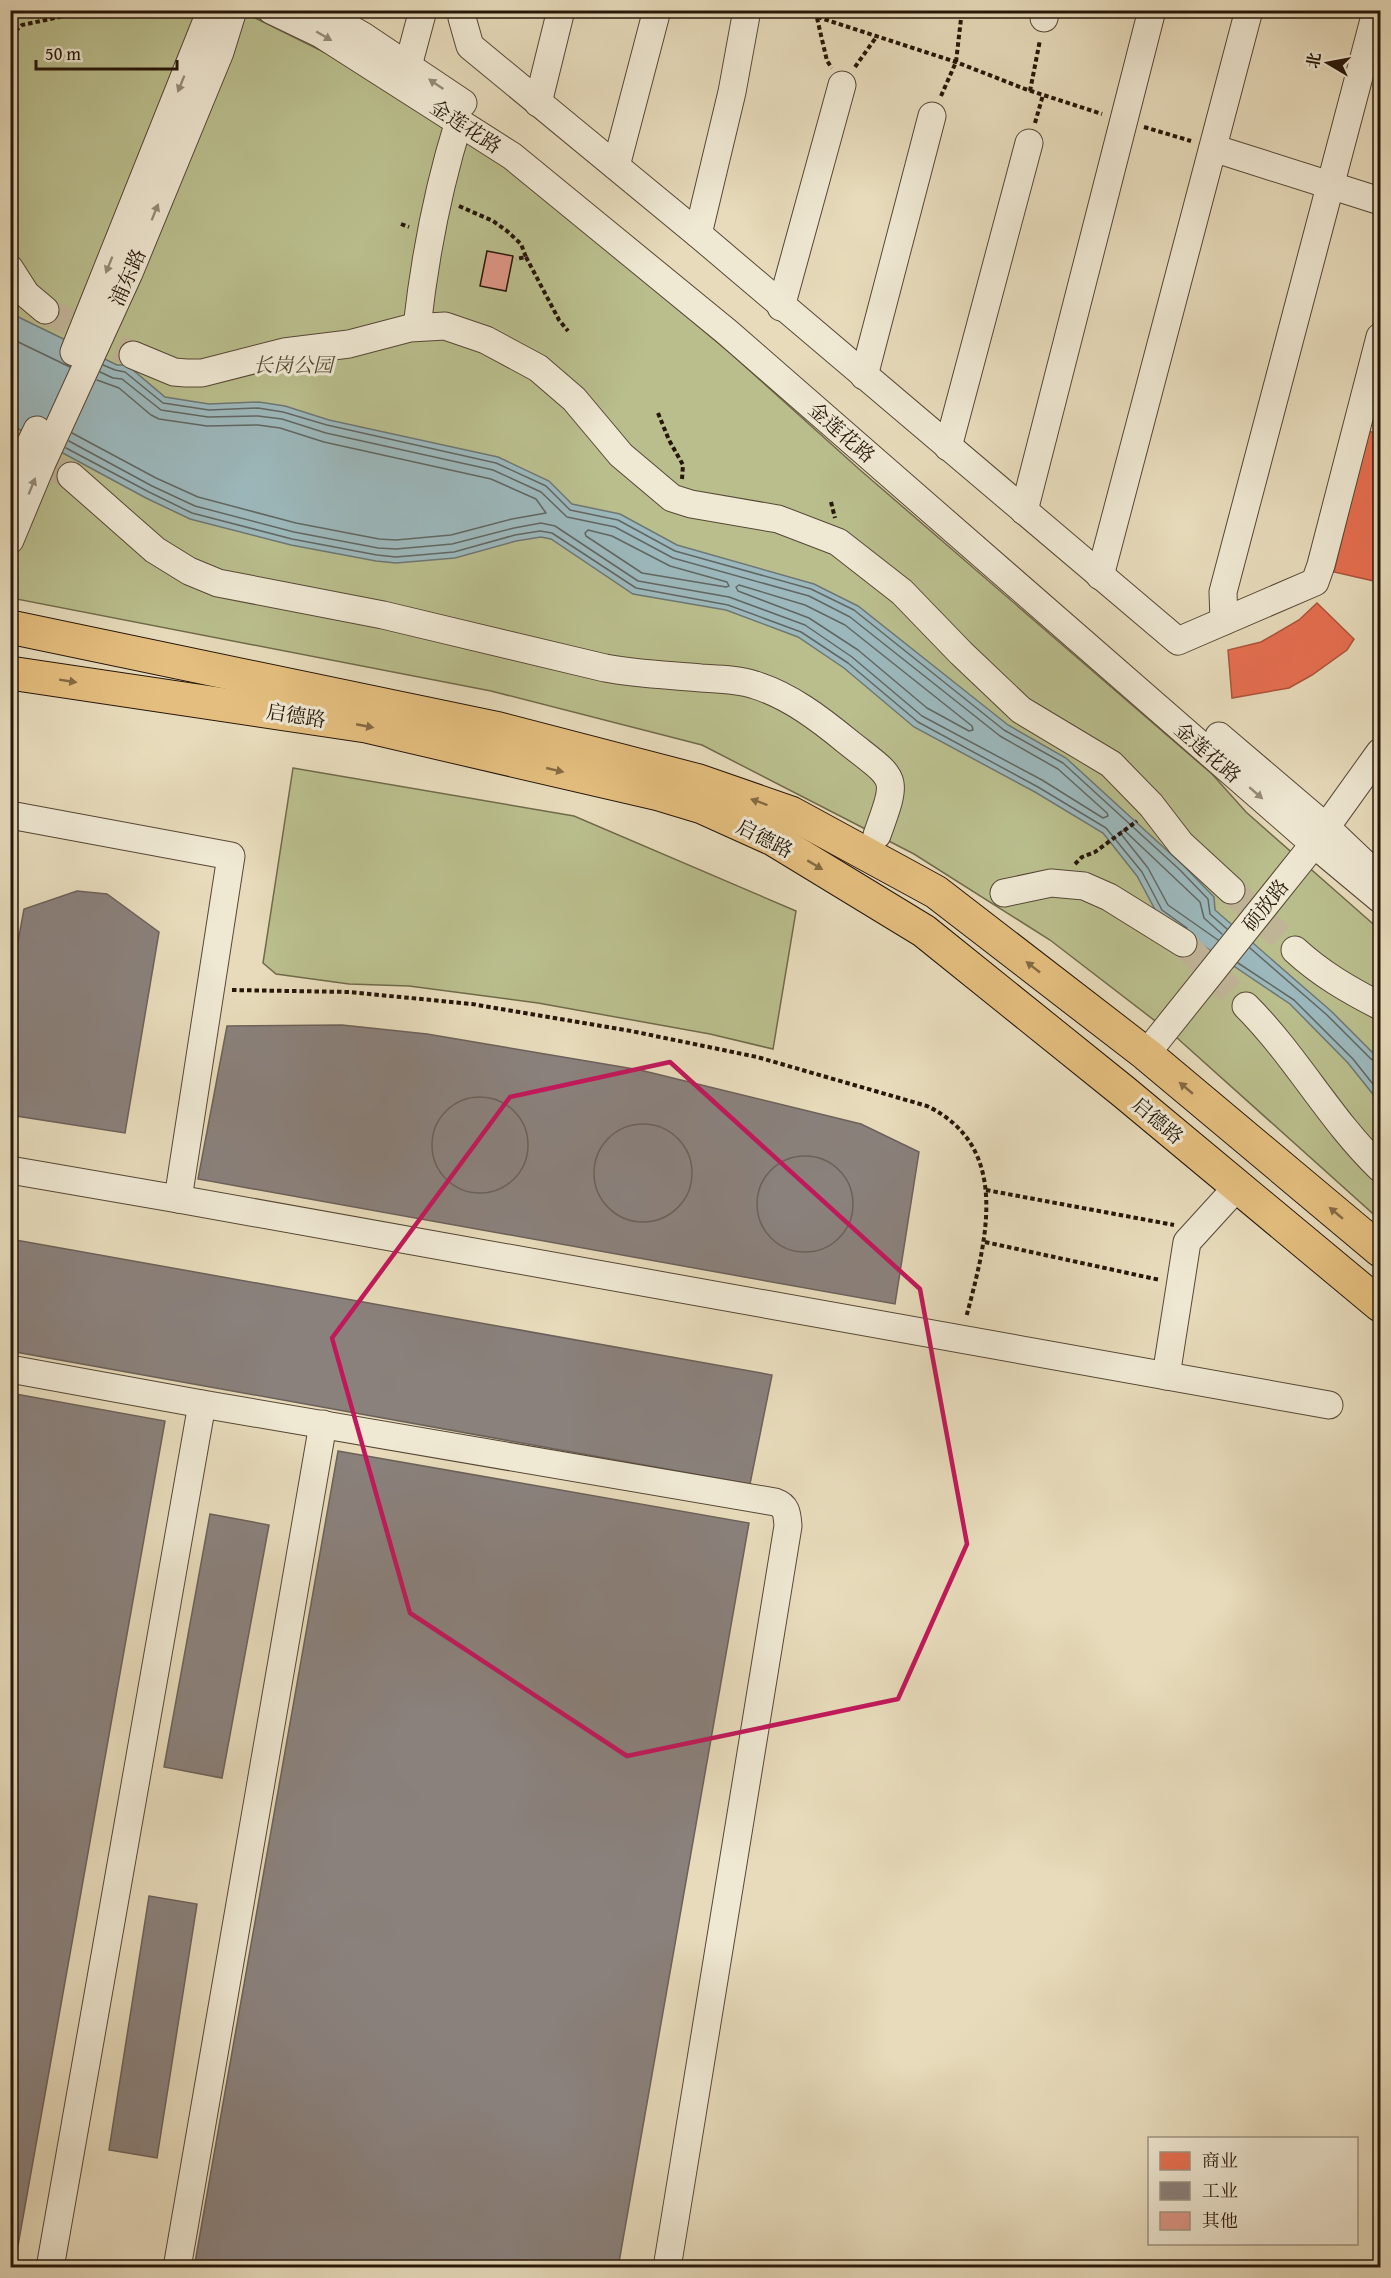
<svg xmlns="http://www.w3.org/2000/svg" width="1391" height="2278" viewBox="0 0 1391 2278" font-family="'Gentium Book Plus','Noto Serif SC',serif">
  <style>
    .green { fill: #babe8d; stroke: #706a4a; stroke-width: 1.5 }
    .water { fill: #9cb8bc; stroke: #6d7774; stroke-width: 1.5 }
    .shops { fill: #e76f51; stroke: #ad543b; stroke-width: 1.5 }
    .industry { fill: #8a817c; stroke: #6c6159; stroke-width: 1.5 }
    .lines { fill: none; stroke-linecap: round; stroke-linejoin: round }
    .shore { stroke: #616762; stroke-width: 1.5 }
    .building { fill: #de9686; stroke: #261608; stroke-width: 1.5 }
    .minor-tunnel { stroke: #c0b497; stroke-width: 27; stroke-dasharray: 27 14; stroke-linecap: butt }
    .minor-casing { stroke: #564735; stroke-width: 29 }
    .major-casing { stroke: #261608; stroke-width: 35 }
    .path { stroke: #261608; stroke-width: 4; stroke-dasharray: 4.5 3; stroke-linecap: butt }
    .minor { stroke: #efe8d3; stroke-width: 27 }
    .major { stroke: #e4be7e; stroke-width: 33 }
    .oneway { fill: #958a78 }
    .oneway2 { fill: #856a43 }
    .marked { fill: none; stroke: #c2185b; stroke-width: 4.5; stroke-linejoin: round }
    .labels { text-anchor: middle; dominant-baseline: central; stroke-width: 6; stroke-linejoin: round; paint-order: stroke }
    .street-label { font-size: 20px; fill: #261608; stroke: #efe8d3 }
    .park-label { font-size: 20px; font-style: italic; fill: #524830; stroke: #efe8d3 }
  </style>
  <rect width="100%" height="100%" fill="#e7dbbb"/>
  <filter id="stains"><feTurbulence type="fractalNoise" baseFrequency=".00333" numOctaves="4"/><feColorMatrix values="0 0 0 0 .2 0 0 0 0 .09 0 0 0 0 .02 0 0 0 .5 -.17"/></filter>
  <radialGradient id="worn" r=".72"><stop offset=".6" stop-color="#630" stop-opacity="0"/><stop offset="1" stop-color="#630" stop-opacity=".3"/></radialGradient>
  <!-- green -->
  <g class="green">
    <path d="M10,11h231l93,46 167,104 229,192 129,116 353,305 34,38 134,118v290l-204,-183 -126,-97 -136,-86 -212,-109 -211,-54 -480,-93z"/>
    <path d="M293,768l281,48 222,95 -23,138 -63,-15 -172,-31 -129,-17 -60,-2 -73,-10 -13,-11z"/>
  </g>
  <!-- water -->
  <path class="water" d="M10,313l107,52h10l38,32 44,7 50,-2 26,4 44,14 169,37 51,24 23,23 48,10 57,31 137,39 44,22 150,119 58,33 118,108 30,31 1,13 116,101 49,49v43l-32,-40 -58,-59 -132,-89 -21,-39 -34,-43 -68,-41 -121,-65 -70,-59 -46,-31 -72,-27 -93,-16 -82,-55 -10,-2 -25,4 -61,17 -59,5 -20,-2 -85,-16 -101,-26 -44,-21 -135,-73z"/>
  <!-- shops -->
  <g class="shops">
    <path d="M1380,382v39l-8,-3z"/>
    <path d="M1368,431l12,3v118l-6,29 -40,-9z"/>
    <path d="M1317,603l37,36 -7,11 -35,25 -23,13 -57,10 -4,-48 33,-8 38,-22z"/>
  </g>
  <!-- industry -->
  <g class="industry">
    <path d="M77,891l30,3 52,38 -34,201 -115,-18v-130l14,-76z"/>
    <path d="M342,1025l85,9 213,36 221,54 58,28 -24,152 -697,-125 29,-153z"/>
    <circle cx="480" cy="1145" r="48"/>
    <circle cx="643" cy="1173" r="49"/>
    <circle cx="805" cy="1204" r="48"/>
    <path d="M10,1239l762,136 -22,109 -740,-133z"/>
    <path d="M10,1393l155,28 -151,847h-4z"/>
    <path d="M338,1451l411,72 -131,745h-424z"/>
    <path d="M210,1514l59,11 -47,253 -58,-11z"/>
    <path d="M149,1896l48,8 -40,254 -48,-8z"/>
  </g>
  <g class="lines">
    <!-- shore -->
    <g class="shore">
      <path d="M10,338l60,29"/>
      <path d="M103,365l12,5 10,2 38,31 46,7 49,-2 25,4 44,13 169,38 50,23 24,24 48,10 57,31 136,38 43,21 150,120 59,33 117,107 28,29 2,15 17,15"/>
      <path d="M72,433l84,45 42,19 98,26 83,16 17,1 55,-5 61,-16 34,-6 -10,-14 -45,-20 -167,-37 -44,-14 -22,-3 -51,1 -48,-7 -8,-4 -32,-27 -22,-8"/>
      <path d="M69,441l83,45 43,20 99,26 84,16 18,1 56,-5 62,-16 27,-5 14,3 83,55 91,16 76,28 47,32 70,59 120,64 61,38 5,-2 -1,-3 -49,-44 -58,-33 -150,-119 -41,-21 -136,-38 -58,-31 -48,-10 -26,-25 -48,-22 -167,-37 -44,-14 -24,-3 -50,1 -47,-7 -39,-31 -9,-1 -13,-6"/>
      <path d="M66,448l83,44 43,21 100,26 85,16 19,2 58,-5 61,-17 25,-4 12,2 84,55 92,17 73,27 47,31 70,59 120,65 68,41 36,44 20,38 25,18"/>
      <path d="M588,530l24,6 58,30 57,16 2,4 -3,1 -84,-14 -56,-37 -1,-3z"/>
      <path d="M739,585l66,20 40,20 127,101 1,4 -4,1 -42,-23 -69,-58 -49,-32 -71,-27 -2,-4z"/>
      <path d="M1218,940l-50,-35 -20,-37 -27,-34v-3h4l75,71 4,16 18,16"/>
      <path d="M1250,948l77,67 44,44 9,5"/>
      <path d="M1238,963l56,37 59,59 27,34"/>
    </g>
  </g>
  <!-- building -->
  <path class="building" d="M487,251l26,5 -7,35 -26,-5z"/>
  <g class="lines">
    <!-- minor-tunnel -->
    <g class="minor-tunnel">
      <path d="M45,310l88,45"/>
      <path d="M10,447l61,29"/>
      <path d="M1231,890l64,60"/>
      <path d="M1183,943l63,63"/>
    </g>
    <defs>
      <g id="minor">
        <path d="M271,10l50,24 191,122 215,176 587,512 66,55"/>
        <path d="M318,10l45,26 100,67"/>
        <path d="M464,10l-2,8 8,28 228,188 480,407 137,-59 6,-17 59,-228"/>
        <path d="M1044,18l2,-8"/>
        <path d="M408,66l15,-56"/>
        <path d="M538,103l23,-93"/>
        <path d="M1213,148l167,53"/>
        <path d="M616,166l41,-156"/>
        <path d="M698,234l34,-142 15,-82"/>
        <path d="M10,269l16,25 19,16"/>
        <path d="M781,307l61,-222"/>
        <path d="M417,327c8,-72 20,-136 42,-206"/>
        <path d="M74,352l137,-342"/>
        <path d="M133,355l41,17 12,1h16l82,-21 65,-8 61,-16 35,-2 41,14 52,28 36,31 47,56 51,43 19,6 87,15 60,23 64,50 59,61 60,57 90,54 40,41 30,39 50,46"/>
        <path d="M864,376l68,-260"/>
        <path d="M948,447l81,-304"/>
        <path d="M71,476l84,74 34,21 29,12 165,32 222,53c32,6 64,7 96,10 17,1 37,1 54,7 35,11 65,34 93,57 49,39 51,32 29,93"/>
        <path d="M10,486l27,-56"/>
        <path d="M1024,511l128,-501"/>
        <path d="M10,540l32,-77 87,-190 91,-221 13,-42"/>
        <path d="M1100,576l149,-566"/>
        <path d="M1224,621l-1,-29 152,-576"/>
        <path d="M1219,736l108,92 41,39"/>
        <path d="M10,815l221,41 -53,343 -168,-29"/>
        <path d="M1004,893l47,-10 33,3 25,11 74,46"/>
        <path d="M1295,950c26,24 54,40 85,56"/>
        <path d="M1246,1006c50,50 84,114 134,162"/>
        <path d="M1146,1054l168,-210 66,-92"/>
        <path d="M178,1199l1151,206"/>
        <path d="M10,1369l192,35 573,98c12,4 12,12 13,24l-121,742"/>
        <path d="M1166,1376l21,-134 51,-56"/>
        <path d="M50,2268l152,-864"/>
        <path d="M177,2268l146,-844"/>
      </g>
      <g id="major">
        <path d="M10,627l489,102 200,52 92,32 145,79 210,162 234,196"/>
        <path d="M10,673l356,53 293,68 43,13 71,32 151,92 200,161 256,213"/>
      </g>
    </defs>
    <!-- minor casing -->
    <use href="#minor" class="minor-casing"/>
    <!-- major casing -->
    <use href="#major" class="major-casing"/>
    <!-- path -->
    <g class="path">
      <path d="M796,10l160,52 69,27 77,25"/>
      <path d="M817,18l10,43 5,7"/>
      <path d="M10,36l12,-11 52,-11 8,-4"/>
      <path d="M855,67l22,-31"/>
      <path d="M1030,91l10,-51"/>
      <path d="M941,96l15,-34 6,-52"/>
      <path d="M1035,123l8,-28"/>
      <path d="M1144,127l47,14"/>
      <path d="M459,206l34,15 14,10 14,13 5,13 -10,2"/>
      <path d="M401,224l8,3"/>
      <path d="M526,257l33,63 9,11"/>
      <path d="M658,413l11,27 14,25 -1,14"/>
      <path d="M831,502l4,16"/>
      <path d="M1075,864l7,-7 13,-5 42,-31"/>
      <path d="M232,990l117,2 123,12 159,27 126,26 170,49c87,42 58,139 39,212"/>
      <path d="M986,1190l188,35"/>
      <path d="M985,1242l175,38"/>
    </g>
    <!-- minor -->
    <use href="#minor" class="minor"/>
    <!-- major -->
    <use href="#major" class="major"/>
  </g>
  <!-- one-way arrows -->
  <defs><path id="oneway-solid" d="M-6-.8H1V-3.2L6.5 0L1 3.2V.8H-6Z" transform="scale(1.5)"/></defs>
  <g class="oneway">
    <use href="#oneway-solid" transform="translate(324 36) rotate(30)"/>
    <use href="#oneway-solid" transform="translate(181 84) rotate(112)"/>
    <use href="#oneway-solid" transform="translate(436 84) rotate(-146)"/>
    <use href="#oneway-solid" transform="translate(155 212) rotate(-68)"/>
    <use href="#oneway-solid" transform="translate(109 265) rotate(112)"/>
    <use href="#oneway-solid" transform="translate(32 486) rotate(-68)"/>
    <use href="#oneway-solid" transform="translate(1256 793) rotate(41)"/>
  </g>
  <g class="oneway2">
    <use href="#oneway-solid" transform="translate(68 681) rotate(9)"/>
    <use href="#oneway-solid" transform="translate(365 726) rotate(11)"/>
    <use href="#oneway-solid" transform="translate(555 770) rotate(13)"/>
    <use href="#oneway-solid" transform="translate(759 802) rotate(-160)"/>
    <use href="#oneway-solid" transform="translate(815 865) rotate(31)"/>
    <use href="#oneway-solid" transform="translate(1033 967) rotate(-142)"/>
    <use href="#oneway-solid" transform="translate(1186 1088) rotate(-140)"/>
    <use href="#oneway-solid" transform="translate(1336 1213) rotate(-140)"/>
  </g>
  <!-- marked area -->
  <path class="marked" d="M670,1062l250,227 47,255 -69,155 -271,57 -217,-143 -78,-275 178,-241z"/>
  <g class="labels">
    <!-- street labels -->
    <g class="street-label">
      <text transform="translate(466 126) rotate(33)">金莲花路</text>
      <text transform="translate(127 277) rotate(-66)">浦东路</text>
      <text transform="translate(842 432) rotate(41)">金莲花路</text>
      <text transform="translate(296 715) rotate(9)">启德路</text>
      <text transform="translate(1208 752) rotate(41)">金莲花路</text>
      <text transform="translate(765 838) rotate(27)">启德路</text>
      <text transform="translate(1265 905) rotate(-51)">硕放路</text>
      <text transform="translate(1158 1120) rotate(40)">启德路</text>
    </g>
    <!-- park labels -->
    <g class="park-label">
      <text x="293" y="364">长岗公园</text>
    </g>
  </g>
  <!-- margin -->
  <rect width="1391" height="2278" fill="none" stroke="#e7dbbb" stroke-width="36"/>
  <rect x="12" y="12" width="1367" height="2254" fill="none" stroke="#261608" stroke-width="3"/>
  <rect x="18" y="18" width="1355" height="2242" fill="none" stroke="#261608" stroke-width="1.5"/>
  <!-- legend -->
  <rect x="1148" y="2137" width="210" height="108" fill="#efe8d3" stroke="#9f9482" stroke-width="1.5"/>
  <rect x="1160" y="2152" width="30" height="18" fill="#e76f51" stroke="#9f9482" stroke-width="1.5"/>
  <text x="1202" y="2167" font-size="18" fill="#261608">商业</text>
  <rect x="1160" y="2182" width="30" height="18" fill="#8a817c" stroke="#9f9482" stroke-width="1.5"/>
  <text x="1202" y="2197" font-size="18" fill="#261608">工业</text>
  <rect x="1160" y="2212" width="30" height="18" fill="#de9686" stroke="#9f9482" stroke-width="1.5"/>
  <text x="1202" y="2227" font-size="18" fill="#261608">其他</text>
  <!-- north arrow -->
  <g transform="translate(1328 63) rotate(280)" stroke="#efe8d3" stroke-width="4.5" paint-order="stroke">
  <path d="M0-4.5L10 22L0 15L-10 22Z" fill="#261608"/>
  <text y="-9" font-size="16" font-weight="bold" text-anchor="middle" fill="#261608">北</text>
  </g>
  <!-- scale -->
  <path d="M36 60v9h141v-9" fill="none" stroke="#261608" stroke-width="3"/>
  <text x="45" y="60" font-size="18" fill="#261608" stroke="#efe8d3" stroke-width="4.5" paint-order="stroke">50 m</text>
  <rect width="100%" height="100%" filter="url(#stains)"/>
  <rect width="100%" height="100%" fill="url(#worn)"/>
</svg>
